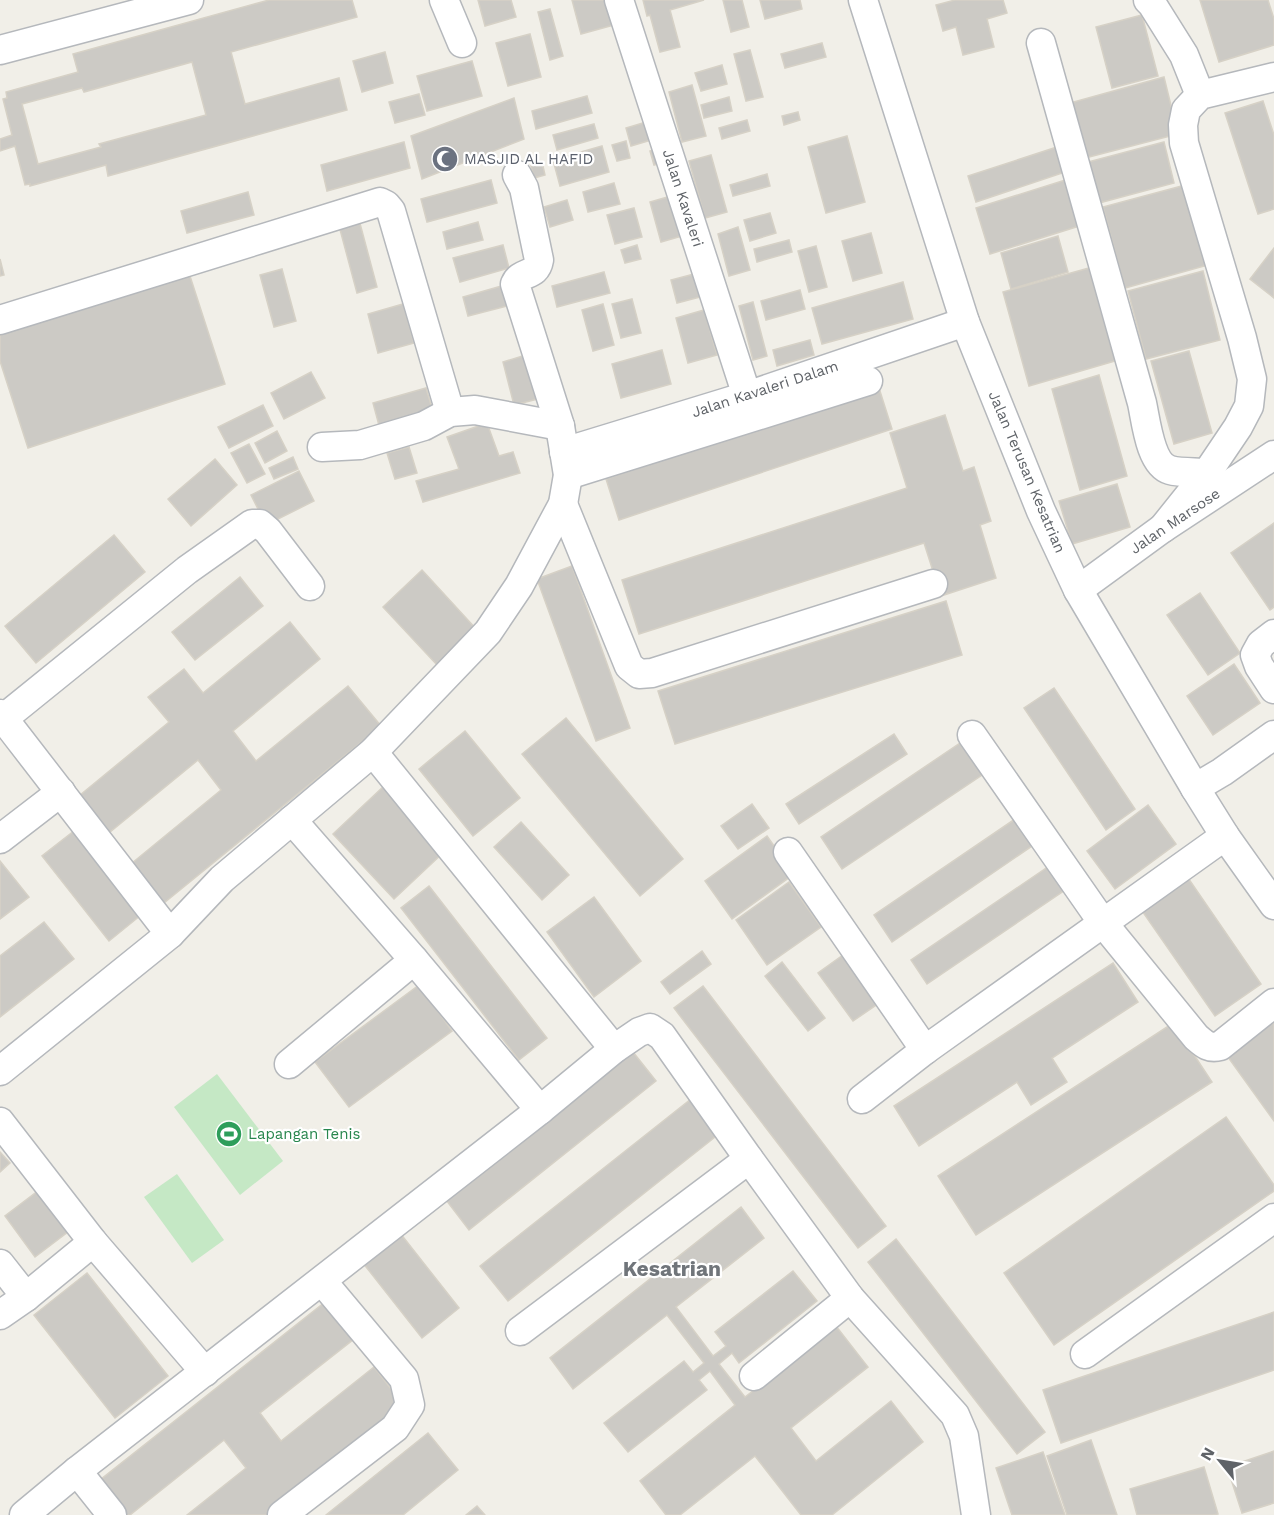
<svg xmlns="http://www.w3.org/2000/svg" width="1274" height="1515" viewBox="0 0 1274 1515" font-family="'Work Sans',sans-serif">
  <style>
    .green { fill: #c5e8c5 }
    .building { fill: #cccac5; stroke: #d6d1c6; stroke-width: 1.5; fill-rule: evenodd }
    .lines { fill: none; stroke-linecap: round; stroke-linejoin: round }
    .minor-casing { stroke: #b5b8bc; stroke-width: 31 }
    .minor { stroke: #fff; stroke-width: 28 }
    .labels { text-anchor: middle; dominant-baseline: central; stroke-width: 4.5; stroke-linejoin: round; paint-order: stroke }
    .worship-label { font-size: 15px; fill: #5b616d; stroke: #fff; text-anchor: start }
    .street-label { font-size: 15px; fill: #5f6368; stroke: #fff }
    .leisure-label { font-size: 15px; fill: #27864d; stroke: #fff; text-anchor: start }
    .district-label { font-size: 21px; font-weight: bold; fill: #70757a; stroke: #fff }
  </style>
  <rect width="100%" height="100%" fill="#f1efe8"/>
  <!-- green -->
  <g class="green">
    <path d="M217,1074l66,87 -43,34 -66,-88z"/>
    <path d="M177,1174l47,66 -32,23 -48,-66z"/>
  </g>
  <!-- building -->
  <g class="building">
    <path d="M269,0h83l5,17 -126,35 14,52 94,-26 8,32 -239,66 -2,-11 -76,21v-2l-5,1 -10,-39 -15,5v-12l12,-4 -9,-36 4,-1 -1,-6 72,-20 -5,-18zM192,62l14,53 -107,29 2,3 -63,17 -16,-60 60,-16 2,4z"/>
    <path d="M478,0h33l5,17 -31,9z"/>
    <path d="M572,0h36l6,25 -33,9z"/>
    <path d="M643,0h61l-34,10 10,37 -20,5 -10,-37 -3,1z"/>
    <path d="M723,0h19l7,27 -18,5z"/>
    <path d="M760,0h40l2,9 -37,10z"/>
    <path d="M955,0h48l4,13 -20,6 7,28 -31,8 -7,-28 -13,4 -7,-26z"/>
    <path d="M1200,0h68l6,19v26l-55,17z"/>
    <path d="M550,9l13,47 -13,4 -12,-48z"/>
    <path d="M1142,15l16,61 -46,12 -16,-61z"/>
    <path d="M530,34l11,43 -33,9 -12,-43z"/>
    <path d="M822,43l4,14 -41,11 -4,-14z"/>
    <path d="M750,50l13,47 -17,4 -12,-47z"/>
    <path d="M385,52l8,31 -31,9 -9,-31z"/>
    <path d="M472,61l10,35 -55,15 -10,-35z"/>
    <path d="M722,65l5,19 -26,7 -6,-18z"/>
    <path d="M1164,77l14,57 -93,24 -15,-55z"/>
    <path d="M692,85l14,51 -24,6 -13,-50z"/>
    <path d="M419,94l6,21 -30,8 -6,-21z"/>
    <path d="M587,96l5,17 -56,16 -4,-18z"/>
    <path d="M729,97l3,14 -28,7 -3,-13z"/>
    <path d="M514,98l10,41 -102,40 -11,-43z"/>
    <path d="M1263,101l11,34v74l-16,5 -33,-101z"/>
    <path d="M798,112l2,8 -16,5 -2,-9z"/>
    <path d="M653,120l5,18 -27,8 -5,-18z"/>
    <path d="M747,120l3,11 -28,8 -3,-11z"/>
    <path d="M594,124l4,14 -41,12 -4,-15z"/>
    <path d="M847,136l18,66 -39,11 -18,-66z"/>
    <path d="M626,141l4,17 -13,3 -5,-16z"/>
    <path d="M404,142l6,26 -83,23 -6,-26z"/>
    <path d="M1164,142l10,41 -75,20 -11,-41z"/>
    <path d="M1063,145l8,25 -95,32 -8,-26z"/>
    <path d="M602,146l7,26 -49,14 -7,-26z"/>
    <path d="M658,149l4,14 -8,2 -4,-14z"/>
    <path d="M711,155l16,57 -22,6 -16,-57z"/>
    <path d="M542,162l3,13 -11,3 -3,-12z"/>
    <path d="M767,174l3,12 -37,10 -3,-11z"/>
    <path d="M1075,177l14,46 -99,31 -14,-46z"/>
    <path d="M491,180l6,23 -70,19 -6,-23z"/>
    <path d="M614,183l6,21 -32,8 -5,-20z"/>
    <path d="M1193,183l22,80 -90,25 -22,-81z"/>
    <path d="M248,192l6,23 -67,18 -6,-22z"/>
    <path d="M671,196l11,40 -21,6 -11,-40z"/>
    <path d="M567,200l6,20 -23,7 -6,-20z"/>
    <path d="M634,208l8,29 -27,7 -8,-29z"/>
    <path d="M770,213l6,20 -26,8 -6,-21z"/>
    <path d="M358,216l19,71 -20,6 -19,-71z"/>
    <path d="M478,222l5,18 -36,9 -4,-17z"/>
    <path d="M738,227l12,43 -21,6 -11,-42z"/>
    <path d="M871,233l11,40 -29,8 -11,-40z"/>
    <path d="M1058,236l10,36 -57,17 -10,-36z"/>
    <path d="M789,240l3,12 -35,10 -3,-13z"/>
    <path d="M503,245l6,23 -49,14 -7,-24z"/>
    <path d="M637,245l4,14 -16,4 -4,-13z"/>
    <path d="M816,246l11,41 -18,5 -11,-41z"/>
    <path d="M1274,248v50l-24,-19z"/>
    <path d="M0,259l4,16 -4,1z"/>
    <path d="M1089,268l26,93 -86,25 -26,-94z"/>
    <path d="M282,269l14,52 -22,6 -14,-52z"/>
    <path d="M1203,271l17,69 -74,19 -18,-68z"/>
    <path d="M604,272l6,21 -53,14 -5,-21z"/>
    <path d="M189,273l36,111 -197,64 -28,-87v-26z"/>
    <path d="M698,273l6,23 -27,7 -6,-23z"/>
    <path d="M903,282l10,37 -91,25 -10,-36z"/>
    <path d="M505,285l6,20 -43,11 -5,-19z"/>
    <path d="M800,290l5,19 -39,11 -5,-19z"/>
    <path d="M632,299l9,34 -20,5 -9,-34z"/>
    <path d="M753,302l14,54 -14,4 -14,-54z"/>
    <path d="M403,304l11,39 -36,10 -10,-39z"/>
    <path d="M603,304l11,41 -21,6 -11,-41z"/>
    <path d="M704,310l13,45 -29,8 -12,-45z"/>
    <path d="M810,340l4,15 -37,11 -4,-16z"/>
    <path d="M662,350l9,34 -50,14 -9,-34z"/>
    <path d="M1189,351l23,82 -38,11 -23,-83z"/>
    <path d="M526,355l12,44 -24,6 -11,-43z"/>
    <path d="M311,372l14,26 -41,21 -13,-26z"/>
    <path d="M1099,375l28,101 -47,14 -28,-101z"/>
    <path d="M426,388l8,27 -54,14 -7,-26z"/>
    <path d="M879,388l13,41 -273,91 -13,-41z"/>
    <path d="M263,405l10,21 -44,22 -11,-21z"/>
    <path d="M945,415l18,56 11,-4 17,54 -11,4 16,53 -55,18 -17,-53 -285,91 -17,-54 285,-92 -17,-55z"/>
    <path d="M487,423l12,33 14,-4 7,21 -97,29 -7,-21 43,-12 -12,-32z"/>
    <path d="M277,431l10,20 -22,12 -10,-20z"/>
    <path d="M249,444l16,30 -18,9 -16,-30z"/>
    <path d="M409,447l8,26 -22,6 -8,-26z"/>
    <path d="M293,457l5,12 -24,10 -5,-11z"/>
    <path d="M215,459l22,26 -46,41 -23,-27z"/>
    <path d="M299,471l15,30 -48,24 -15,-30z"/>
    <path d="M1117,484l13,43 -58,17 -13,-43z"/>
    <path d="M1274,523v84l-4,3 -39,-57z"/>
    <path d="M114,535l31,37 -109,91 -31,-37z"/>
    <path d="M572,566l58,162 -34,13 -59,-162z"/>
    <path d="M422,570l55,60 -39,36 -55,-59z"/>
    <path d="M240,577l23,29 -68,54 -23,-28z"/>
    <path d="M1200,593l40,60 -32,22 -41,-60z"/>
    <path d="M946,601l16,54 -287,89 -17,-53z"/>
    <path d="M290,622l30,37 -87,72 23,30 92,-75 33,40 -217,177 -32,-40 89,-73 -23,-30 -94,77 -30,-37 95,-78 -21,-25 36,-28 19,24z"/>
    <path d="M1234,664l26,39 -47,32 -26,-39z"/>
    <path d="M1054,688l81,121 -29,21 -82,-122z"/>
    <path d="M566,718l117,141 -43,37 -118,-142z"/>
    <path d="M465,731l55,67 -47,38 -54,-67z"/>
    <path d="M894,734l13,20 -108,70 -13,-20z"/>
    <path d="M966,739l22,32 -146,98 -21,-32z"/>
    <path d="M385,785l61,65 -52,49 -61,-65z"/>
    <path d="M752,804l17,24 -31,21 -17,-23z"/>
    <path d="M1148,805l28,39 -61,45 -28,-38z"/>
    <path d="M1018,817l17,27 -143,98 -18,-27z"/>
    <path d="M521,822l48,53 -27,25 -48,-53z"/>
    <path d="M79,827l67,84 -37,30 -67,-85z"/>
    <path d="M767,836l27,38 -62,45 -27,-38z"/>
    <path d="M0,861l29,36 -29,22z"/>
    <path d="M1055,862l16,24 -144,98 -16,-24z"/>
    <path d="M1186,875l75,109 -46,32 -75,-108z"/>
    <path d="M789,882l32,45 -54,38 -31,-45z"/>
    <path d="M429,886l118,152 -28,22 -118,-152z"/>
    <path d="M594,897l47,64 -47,36 -47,-65z"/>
    <path d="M44,922l30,37 -74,58v-61z"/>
    <path d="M850,950l35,49 -32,22 -35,-48z"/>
    <path d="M702,951l9,13 -41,30 -9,-12z"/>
    <path d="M782,962l43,56 -17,13 -43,-55z"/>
    <path d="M1113,963l25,39 -86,56 15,24 -36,23 -14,-23 -98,64 -25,-40z"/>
    <path d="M419,985l33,46 -103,76 -34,-45z"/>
    <path d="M703,986l183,240 -28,22 -184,-240z"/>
    <path d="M1274,1018v103l-49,-68z"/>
    <path d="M1173,1023l39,59 -236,153 -38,-59z"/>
    <path d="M633,1052l23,29 -187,149 -23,-30z"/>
    <path d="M696,1095l28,35 -216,171 -28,-35z"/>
    <path d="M1226,1117l48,68v6l-220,154 -50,-72z"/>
    <path d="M0,1152l10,11 -10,9z"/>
    <path d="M47,1184l30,41 -42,32 -30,-41z"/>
    <path d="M741,1207l23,31 -88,69 37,49 13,-10 -11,-14 78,-61 24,30 -78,62 -7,-10 -13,11 26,33 91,-71 32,41 -77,61 25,33 75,-60 32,41 -91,73h-31l-46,-59 -75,59h-14l-26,-34 95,-76 -25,-34 -11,9 8,10 -79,62 -24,-29 80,-62 9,11 11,-9 -37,-48 -94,74 -23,-31z"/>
    <path d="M400,1233l59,75 -37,30 -59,-75z"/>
    <path d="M896,1239l149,193 -28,22 -149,-192z"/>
    <path d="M87,1273l81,103 -53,42 -81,-103z"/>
    <path d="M325,1302l29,37 -94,74 21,28 93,-74 32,41 -135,107h-84l59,-47 -22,-28 -94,75h-3l-27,-35z"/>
    <path d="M1274,1312v58l-213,73 -18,-53z"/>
    <path d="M428,1433l30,37 -55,45h-77z"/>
    <path d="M1091,1440l26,75h-50l-20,-59z"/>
    <path d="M1274,1451v52l-32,10 -15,-46z"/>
    <path d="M1043,1452l22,63h-53l-16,-47z"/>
    <path d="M1204,1467l14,47 -5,1h-76l-7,-26z"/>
    <path d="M477,1506l8,9h-19z"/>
  </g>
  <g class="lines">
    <defs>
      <g id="minor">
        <path d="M444,0l18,43"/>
        <path d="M619,0l128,396"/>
        <path d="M863,0l102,322 76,189 37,79 117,198 30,48 49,69"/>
        <path d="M1148,0l4,4 32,51 16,40"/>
        <path d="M1041,43l101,360c4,18 8,61 28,67 10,3 26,2 37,3"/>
        <path d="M0,50l189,-50"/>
        <path d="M0,320l380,-118 6,3 5,6 59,201"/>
        <path d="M322,447l38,-2 64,-19 26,-14 25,-2 85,16"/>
        <path d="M564,452l183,-56 218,-74"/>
        <path d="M568,475l300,-94"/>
        <path d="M563,504l66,162 10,8 13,-1 281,-89"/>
        <path d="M1163,528l44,-55 31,-46 11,-21 3,-27 -10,-41 -58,-195 -1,-18 3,-15 14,-15 74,-18"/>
        <path d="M1078,590l85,-62 111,-73"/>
        <path d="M1274,634l-13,10 -6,11 4,11 15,23"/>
        <path d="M0,714l170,220"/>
        <path d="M4,718l183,-148 65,-46h8l8,7 42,55"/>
        <path d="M972,735l131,188 93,114c8,7 13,12 24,9l54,-43"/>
        <path d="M373,752l241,297"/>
        <path d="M1195,788l27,-16 52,-37"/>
        <path d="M292,820l122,140 126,150"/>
        <path d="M0,839l61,-47"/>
        <path d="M788,852l137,198"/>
        <path d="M289,1064l125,-104"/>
        <path d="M0,1071l170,-137 52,-55 151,-127 115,-120 31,-46 44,-82 5,-29 -8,-49 -45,-142c6,-14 21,-6 24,-24l-15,-72 -7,-13"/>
        <path d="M862,1099l63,-49 300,-214"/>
        <path d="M0,1122l93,120 112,130"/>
        <path d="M0,1264l26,33"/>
        <path d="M0,1315l26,-18 67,-55"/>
        <path d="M520,1331l229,-172"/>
        <path d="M1085,1354l189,-136"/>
        <path d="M754,1376l96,-78"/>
        <path d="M77,1471l35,44"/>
        <path d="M24,1515l53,-44 463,-361 74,-61 25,-17 11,-4 12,8 87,123 101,139 105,117 9,21 12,79"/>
        <path d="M282,1515l113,-87 15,-23 -6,-26 -82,-98"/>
      </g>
    </defs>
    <!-- minor casing -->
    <use href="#minor" class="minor-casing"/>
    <!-- minor -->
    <use href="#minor" class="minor"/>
  </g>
  <!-- icons -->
  <defs>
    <symbol id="mosque-disc" viewBox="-11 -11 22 22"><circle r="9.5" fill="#6b7280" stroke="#fff"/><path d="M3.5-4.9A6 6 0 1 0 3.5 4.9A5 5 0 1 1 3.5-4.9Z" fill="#fff"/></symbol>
    <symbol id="stadium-disc" viewBox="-11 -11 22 22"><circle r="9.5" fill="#2e9e5b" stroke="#fff"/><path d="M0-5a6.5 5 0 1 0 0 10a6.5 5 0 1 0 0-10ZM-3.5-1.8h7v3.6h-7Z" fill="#fff"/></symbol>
  </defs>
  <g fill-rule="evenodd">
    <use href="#mosque-disc" x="430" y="144" width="30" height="30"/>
    <use href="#stadium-disc" x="214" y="1119" width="30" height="30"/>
  </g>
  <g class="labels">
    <!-- worship labels -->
    <g class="worship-label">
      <text x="464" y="159">MASJID AL HAFID</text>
    </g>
    <!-- street labels -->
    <g class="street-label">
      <text transform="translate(683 198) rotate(72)">Jalan Kavaleri</text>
      <text transform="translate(765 389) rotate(-18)">Jalan Kavaleri Dalam</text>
      <text transform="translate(1027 472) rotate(67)">Jalan Terusan Kesatrian</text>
      <text transform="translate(1175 521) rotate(-34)">Jalan Marsose</text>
    </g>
    <!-- leisure labels -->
    <g class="leisure-label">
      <text x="248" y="1134">Lapangan Tenis</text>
    </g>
    <!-- district labels -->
    <g class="district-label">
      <text x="672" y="1268">Kesatrian</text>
    </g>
  </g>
  <!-- north arrow -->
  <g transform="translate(1220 1461) rotate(300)" stroke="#ffffff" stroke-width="4.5" paint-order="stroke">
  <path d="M0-4.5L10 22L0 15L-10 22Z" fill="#5f6368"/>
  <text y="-9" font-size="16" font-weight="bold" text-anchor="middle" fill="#5f6368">N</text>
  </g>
</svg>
